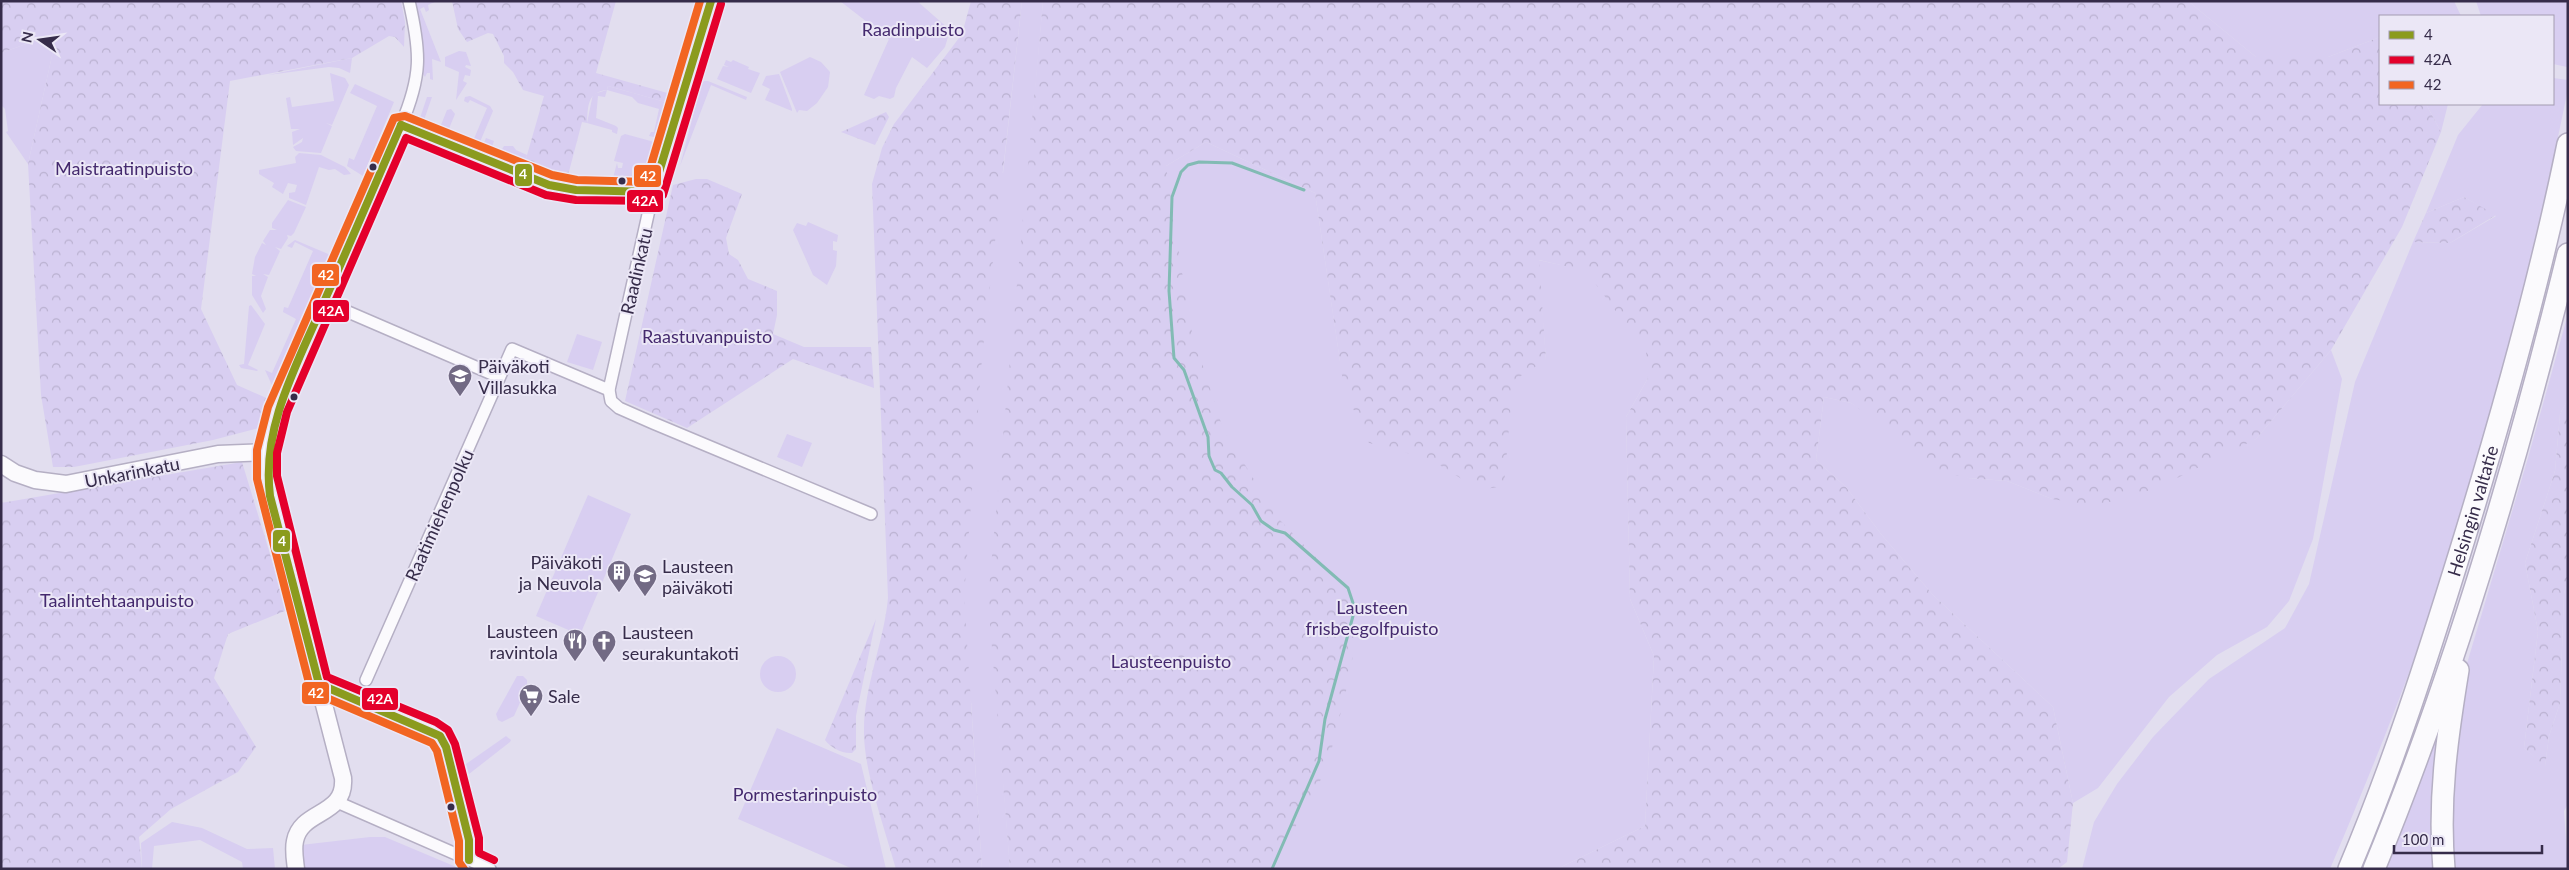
<svg xmlns="http://www.w3.org/2000/svg" width="2569" height="870" viewBox="0 0 2569 870" font-family="Lato,sans-serif">
  <style>
    .green { fill: #d8cef1 }
    .forest { fill: url(#forest-crowns) }
    .lines { fill: none; stroke-linecap: round; stroke-linejoin: round }
    .stream { stroke: #82bbb4; stroke-width: 3 }
    .street-casing { stroke: #b5afc4; stroke-width: 14 }
    .secondary-casing { stroke: #b5afc4; stroke-width: 19 }
    .highway-casing { stroke: #b5afc4; stroke-width: 24 }
    .street { stroke: #fbfafd; stroke-width: 11 }
    .secondary { stroke: #fbfafd; stroke-width: 16 }
    .highway { stroke: #fbfafd; stroke-width: 21 }
    .bus-1-casing { stroke: #ebe7f6; stroke-width: 11 }
    .bus-2-casing { stroke: #ebe7f6; stroke-width: 11 }
    .bus-3-casing { stroke: #ebe7f6; stroke-width: 11 }
    .bus-1 { stroke: #8b9b1e; stroke-width: 8 }
    .bus-2 { stroke: #e4002b; stroke-width: 8 }
    .bus-3 { stroke: #f26522; stroke-width: 8 }
    .bus-dot { fill: #362c4a; stroke: #ebe7f6; stroke-width: 2 }
    .labels { text-anchor: middle; dominant-baseline: central; stroke-width: 4; stroke-linejoin: round; paint-order: stroke }
    .park-label { font-size: 18px; fill: #44296e; stroke: #ebe7f6 }
    .street-label { font-size: 18px; fill: #362c4a; stroke: #ebe7f6 }
    .poi-label { font-size: 18px; fill: #362c4a; stroke: #ebe7f6; text-anchor: start }
    .line-badge { stroke: #ebe7f6; stroke-width: 2 }
    .badge-label { font-size: 14px; text-anchor: middle; font-weight: bold; fill: #fff }
  </style>
  <defs>
    <pattern id="forest-crowns" width="20" height="18" patternUnits="userSpaceOnUse" patternTransform="scale(1.25)"><rect width="20" height="18" fill="#d8cef1"/><path d="M2 6a3 3 0 1 1 6 0M12 15a3 3 0 1 1 6 0" fill="none" stroke="#bab1d0"/></pattern>
  </defs>
  <rect width="100%" height="100%" fill="#e2deef"/>
  <!-- green -->
  <g class="green">
    <path d="M414,1h23l-9,4 1,5 -3,2 -2,-5 -4,2 21,53 -9,-3 1,21 -3,-1v-6h-3l-2,4 -2,-3v-32z"/>
    <path d="M840,1h77l33,29 -5,17 -18,21 -15,-11 -16,31 -2,9 -4,2 -11,-3 -5,3 -10,-4 25,-56z"/>
    <path d="M1022,1h21l-15,171 138,-6 40,-24 109,51 25,168 206,-1 -8,-100 23,5 -125,-264 434,400 -222,-23 -22,39 4,182 24,57 -9,170 -88,43h-335l-225,-169 13,169h-28l-11,-168h-43l31,-526 44,-2z"/>
    <path d="M2188,1h266l7,15h-81v21l-52,20h-72z"/>
    <path d="M2476,1h92l-1,66 -14,-3v-48h-72z"/>
    <path d="M57,33l-29,131 -22,-32 2,-1 -3,-22 -4,-4v-52z"/>
    <path d="M459,51l7,1 5,14 -5,-1 -1,2 6,3 -1,6 -5,-1 -2,6 4,2 -11,17 3,-28 -14,-6v-9z"/>
    <path d="M810,57l11,5 9,10 -2,15 -11,16 -10,8 -8,-1 -2,3 -17,-41z"/>
    <path d="M352,58l-2,15 -11,-5 -10,-1 -61,8z"/>
    <path d="M726,60l5,2 2,-2 16,7 -1,2 12,4 -9,20 -34,-14 6,-13 6,1 -5,-2z"/>
    <path d="M330,73l15,5 4,7 -17,40 -6,-2 6,3 -11,27 -25,-2 -3,-4 9,-5 1,-4 -10,7 -1,-13 8,-3h-9l-5,-31 4,-1 2,10 42,-6z"/>
    <path d="M779,74l13,35v2l-27,-11 5,-11 -8,-4 4,-9z"/>
    <path d="M2553,78l15,2v9c-32,156 -69,311 -117,462 -34,108 -77,214 -121,318h-248l12,-47 23,-38 36,-47 56,-58 76,-51 24,-44 46,-202 58,-140 37,1 46,-27 -32,-19 -38,16 32,-78 25,-31h70z"/>
    <path d="M708,81l39,16 -1,3 -35,-15 -31,81 21,-81 3,-4z"/>
    <path d="M355,84l39,18 -31,74 -16,-10 2,-8 5,2 23,-54 -27,-13z"/>
    <path d="M608,86l61,17 -10,35 -10,-2 2,-4h3l5,-23 -21,-6 -6,-6 -25,-7 -2,7 -7,-1 -2,22 20,8 2,2 -1,6 -5,-2v-2l-25,-7 6,-29 14,-4z"/>
    <path d="M470,96l20,10 3,5 -16,38 -59,-25 9,-27h5l-9,26 16,7 8,-20 4,-1 4,5 -7,17 25,10 14,-33 -17,-8 -2,3 -4,-2 1,-4z"/>
    <path d="M2426,104h22l-7,28z"/>
    <path d="M625,134l33,9 -10,32 -7,3 -52,2 3,-4 21,2 4,-15 1,5h4l1,-5 -9,-2 7,-25z"/>
    <path d="M486,138l8,3 -2,6 9,4 3,-5h9l3,4 11,5 -1,4 -12,3 -32,-14z"/>
    <path d="M299,153l22,2 24,12 6,7 -7,1 -9,-6 -6,1 -10,-3 -13,38 -17,-7v-5l6,-1 2,-7 -9,-2 -5,11 -11,-7 2,-4 -15,-9v-4l37,-7 -1,-6z"/>
    <path d="M288,200l18,7 -12,26 -3,3 -4,-1 1,3 -7,11 -6,-2 5,4 -11,24 -6,-1 5,3 -7,19 5,13 -3,4 -11,-18v-19h4l-4,-2 3,-17 7,-14 4,2 -3,-4 7,-11h7l-5,-2v-5z"/>
    <path d="M808,222l30,13 -1,7 -4,-1v9l4,1 -1,15 -9,19 -14,-10 -20,-45 4,-7 9,3z"/>
    <path d="M295,240l38,16 -58,136 -10,-22 7,3 24,-54 -13,-7 1,-5 4,1 25,-57 -18,-9 -3,6 -5,-2z"/>
    <path d="M251,305l14,19 -17,41 10,5 -1,1 -16,-3 -2,-3 5,-1 5,-58z"/>
    <path d="M2568,314v85l-8,15 -5,57 -30,92 13,68 -14,117 21,18 4,-30 11,-33 4,-109 4,-16v226l-4,7 4,58h-114l-5,-47 11,-135 68,-229z"/>
    <path d="M577,334l25,8 -9,28 -26,-8z"/>
    <path d="M2331,350l11,29 -29,160 -24,62 -22,26 -50,28 -48,42 -71,91 -25,15 -20,-96 -120,-112 -52,-61 -35,-47 -30,-27 8,-63 27,6 117,75 39,3 45,18 204,-60z"/>
    <path d="M787,434l25,9 -10,24 -25,-10z"/>
    <path d="M588,495l43,19 -51,121 -44,-19z"/>
    <circle cx="778" cy="674" r="18"/>
    <path d="M517,676h6l4,4v7l-13,29 -12,6 -4,-2 -2,-6z"/>
    <path d="M2444,712l-5,157h-53l7,-17z"/>
    <path d="M777,728l84,36 25,105h-33l-115,-50z"/>
    <path d="M506,736l5,4 -1,2 -41,32 -3,-10z"/>
    <path d="M172,822l30,6 45,21 26,-1 2,21h-32l-1,-7 -42,-22 -46,6 -2,23h-10l-1,-26z"/>
    <path d="M370,837h15l76,32h-158l-2,-24z"/>
  </g>
  <!-- forest -->
  <g class="forest">
    <path d="M1,1h400l4,21 -1,25 -9,-10 -6,-1 -37,22 -122,23 -29,228 36,76 34,15 -12,28 -46,12 -139,27h-21l-12,-72 -13,-231 29,-131 -56,20z"/>
    <path d="M452,1h164l-20,72 75,21 -2,9 -61,-17 -1,4c-20,2 -19,17 -20,33l-5,-1 -16,61 -43,-14 21,-73 -21,-6 -10,-18 -9,-9v-7l-11,-22 -5,-1 -21,9 -9,-13z"/>
    <path d="M971,1h51l-40,357 -18,239 18,272h-86c-11,-40 -33,-100 -32,-139 0,-44 20,-88 24,-132l-16,-414 10,-36 12,-24 68,-90z"/>
    <path d="M1043,1h1145l68,56h72l52,-20v67h46l15,28 -39,95 -71,123 -75,89 -99,49 -61,18 -44,-7 -45,-18 -39,-3 -26,-6 -32,-19 -37,-34 -22,-16 -27,-6 -8,63 30,27 35,47 52,61 120,112 20,96 -6,59 -9,7h-501l88,-43 9,-170 -24,-57 -4,-182 22,-39 -2,-26 -60,-81 -47,-11 7,100 -33,21 -9,105 -25,4 -49,-31 -61,-16 -25,-54 -29,-196 -109,-51 -40,24 24,159 33,104 54,88 81,84 -7,70 -24,97 -43,80 -18,21h-256l-22,-270z"/>
    <path d="M886,112l3,5 -14,28 -34,-13z"/>
    <path d="M696,179h11l35,15 -16,44 3,16 9,6 10,19 29,12v24l-4,19 31,13h67l3,41 -81,-29 -106,69 -62,-27 48,-216z"/>
    <path d="M2464,197l32,18 -46,28 -37,-1 13,-29z"/>
    <path d="M2568,399v179l-4,16 -4,109 -11,33 -4,31 -21,-19 14,-117 -13,-68 30,-92 5,-57z"/>
    <path d="M242,462l45,148 -59,24 -14,44 42,69 -18,25 -67,37 -32,28 3,32h-141v-366z"/>
    <path d="M876,619l-20,97v33l-4,4c-10,1 -22,-6 -27,-13z"/>
  </g>
  <g class="lines">
    <!-- stream -->
    <path class="stream" d="M1272,869l47,-108 6,-42 28,-103v-13l-5,-15 -63,-55 -11,-3 -13,-9 -9,-16 -20,-18 -11,-14 -6,-3 -6,-14 -1,-19 -24,-67 -10,-12 -5,-67 3,-94 9,-25 7,-7 11,-3 33,1 72,27"/>
    <defs>
      <g id="street">
        <path d="M401,125c21,-49 20,-72 8,-124"/>
        <path d="M653,192l-44,198 2,11 8,7 34,15 218,91"/>
        <path d="M325,302l174,75"/>
        <path d="M366,680l146,-331 97,41"/>
        <path d="M319,684l113,47 8,5 6,11 23,93v20"/>
        <path d="M337,802l153,67"/>
      </g>
      <g id="secondary">
        <path d="M1,464l14,9 20,7 31,4 152,-30 49,-2"/>
        <path d="M296,869c-1,-9 -3,-19 -1,-28 6,-32 51,-24 48,-63l-73,-282c-7,-42 1,-68 17,-107l114,-264 148,60 27,5 77,2 58,-191"/>
      </g>
      <g id="highway">
        <path id="s1" d="M2349,869c44,-104 79,-213 112,-320 41,-133 79,-268 107,-405"/>
        <path d="M2374,869c82,-199 143,-407 194,-615"/>
        <path d="M2444,869c-6,-68 3,-132 14,-199"/>
      </g>
    </defs>
    <!-- street casing -->
    <use href="#street" class="street-casing"/>
    <!-- secondary casing -->
    <use href="#secondary" class="secondary-casing"/>
    <!-- highway casing -->
    <use href="#highway" class="highway-casing"/>
    <!-- street -->
    <use href="#street" class="street"/>
    <!-- secondary -->
    <use href="#secondary" class="secondary"/>
    <!-- highway -->
    <use href="#highway" class="highway"/>
    <defs>
      <g id="bus-1">
        <path d="M401,125l148,60 27,5 77,2"/>
        <path d="M653,192l58,-191"/>
        <path d="M319,684l-49,-188c-9,-72 30,-137 57,-201 25,-56 49,-113 74,-170"/>
        <path d="M319,684l121,52 6,11 23,93v20"/>
      </g>
      <path id="bus-2" d="M494,860l-15,-7v-15l-24,-94 -7,-14 -12,-8 -109,-45 -50,-201v-23l10,-41 119,-274 140,57 30,5 81,1 6,-6 58,-191"/>
      <path id="bus-3" d="M464,869l-5,-7v-21l-22,-90 -5,-8 -117,-50 -5,-6 -53,-208v-29l11,-43 126,-289 11,-2 147,59 25,5 69,2 54,-181"/>
    </defs>
    <!-- bus-1 casing -->
    <use href="#bus-1" class="bus-1-casing"/>
    <!-- bus-2 casing -->
    <use href="#bus-2" class="bus-2-casing"/>
    <!-- bus-3 casing -->
    <use href="#bus-3" class="bus-3-casing"/>
    <!-- bus-1 -->
    <use href="#bus-1" class="bus-1"/>
    <!-- bus-2 -->
    <use href="#bus-2" class="bus-2"/>
    <!-- bus-3 -->
    <use href="#bus-3" class="bus-3"/>
  </g>
  <!-- icons -->
  <defs>
    <symbol id="school-pin" viewBox="-11 -11 22 30"><path d="M0 17L-7.5 6A9.5 9.5 0 1 1 7.5 6Z" fill="#726a84" stroke="#ebe7f6"/><path d="M0-5L7-2L0 1L-7-2ZM-4 1L0 2.5L4 1V4Q0 6-4 4Z" fill="#fff"/></symbol>
    <symbol id="building-pin" viewBox="-11 -11 22 30"><path d="M0 17L-7.5 6A9.5 9.5 0 1 1 7.5 6Z" fill="#726a84" stroke="#ebe7f6"/><path d="M-4-6H4V6H1V3H-1V6H-4ZM-2.5-4.3h1.7v1.8h-1.7ZM.8-4.3h1.7v1.8H.8ZM-2.5-1h1.7V.8h-1.7ZM.8-1h1.7V.8H.8Z" fill="#fff"/></symbol>
    <symbol id="restaurant-pin" viewBox="-11 -11 22 30"><path d="M0 17L-7.5 6A9.5 9.5 0 1 1 7.5 6Z" fill="#726a84" stroke="#ebe7f6"/><path d="M-5-6h1v4h1v-4h1v4h1v-4h1v5L-1.5 .5V6h-2V.5L-5-1ZM5-6V6H3V1.5H1.5Q1.5-4 5-6Z" fill="#fff"/></symbol>
    <symbol id="church-pin" viewBox="-11 -11 22 30"><path d="M0 17L-7.5 6A9.5 9.5 0 1 1 7.5 6Z" fill="#726a84" stroke="#ebe7f6"/><path d="M-1.2-6h2.4v3.5h3.3v2.4h-3.3V6h-2.4V-.1h-3.3v-2.4h3.3Z" fill="#fff"/></symbol>
    <symbol id="supermarket-pin" viewBox="-11 -11 22 30"><path d="M0 17L-7.5 6A9.5 9.5 0 1 1 7.5 6Z" fill="#726a84" stroke="#ebe7f6"/><path d="M-6-5.5h2.5l.6 2H6L4.5 2H-2.5L-4.4-4H-6ZM-1.5 3.2a1.3 1.3 0 1 0 .1 0ZM3 3.2a1.3 1.3 0 1 0 .1 0Z" fill="#fff"/></symbol>
  </defs>
  <g fill-rule="evenodd">
    <use href="#school-pin" x="446" y="362" width="28" height="38"/>
    <use href="#building-pin" x="605" y="558" width="28" height="38"/>
    <use href="#school-pin" x="631" y="562" width="28" height="38"/>
    <use href="#restaurant-pin" x="561" y="627" width="28" height="38"/>
    <use href="#church-pin" x="590" y="628" width="28" height="38"/>
    <use href="#supermarket-pin" x="517" y="682" width="28" height="38"/>
  </g>
  <!-- markers -->
  <g class="bus-dot">
    <circle cx="373" cy="167" r="4.5"/>
    <circle cx="622" cy="181" r="4.5"/>
    <circle cx="294" cy="397" r="4.5"/>
    <circle cx="451" cy="807" r="4.5"/>
  </g>
  <g class="labels">
    <!-- park labels -->
    <g class="park-label">
      <text x="913" y="29">Raadinpuisto</text>
      <text x="124" y="168">Maistraatinpuisto</text>
      <text x="707" y="336">Raastuvanpuisto</text>
      <text x="117" y="600">Taalintehtaanpuisto</text>
      <text x="1372" y="607">Lausteen<tspan x="1372" dy="21">frisbeegolfpuisto</tspan></text>
      <text x="1171" y="661">Lausteenpuisto</text>
      <text x="805" y="794">Pormestarinpuisto</text>
    </g>
    <!-- street labels -->
    <g class="street-label">
      <text transform="translate(636 271) rotate(-77)">Raadinkatu</text>
      <text transform="translate(132 472) rotate(-11)">Unkarinkatu</text>
      <text stroke="none"><textPath href="#s1" startOffset="379">Helsingin valtatie</textPath></text>
      <text transform="translate(439 515) rotate(-66)">Raatimiehenpolku</text>
    </g>
    <!-- poi labels -->
    <g class="poi-label">
      <text x="478" y="366">Päiväkoti<tspan x="478" dy="21">Villasukka</tspan></text>
      <text x="602" y="562" text-anchor="end">Päiväkoti<tspan x="602" dy="21">ja Neuvola</tspan></text>
      <text x="662" y="566">Lausteen<tspan x="662" dy="21">päiväkoti</tspan></text>
      <text x="558" y="631" text-anchor="end">Lausteen<tspan x="558" dy="21">ravintola</tspan></text>
      <text x="622" y="632">Lausteen<tspan x="622" dy="21">seurakuntakoti</tspan></text>
      <text x="548" y="696">Sale</text>
    </g>
  </g>
  <g class="line-badge">
    <rect x="514" y="163" width="19" height="24" rx="5" fill="#8b9b1e"/>
    <rect x="633" y="164" width="29" height="24" rx="5" fill="#f26522"/>
    <rect x="626" y="189" width="38" height="24" rx="5" fill="#e4002b"/>
    <rect x="311" y="263" width="29" height="24" rx="5" fill="#f26522"/>
    <rect x="312" y="299" width="38" height="24" rx="5" fill="#e4002b"/>
    <rect x="272" y="529" width="19" height="24" rx="5" fill="#8b9b1e"/>
    <rect x="301" y="681" width="29" height="24" rx="5" fill="#f26522"/>
    <rect x="361" y="687" width="38" height="24" rx="5" fill="#e4002b"/>
  </g>
  <g class="badge-label">
    <text x="523" y="179">4</text>
    <text x="648" y="181">42</text>
    <text x="645" y="206">42A</text>
    <text x="326" y="280">42</text>
    <text x="331" y="316">42A</text>
    <text x="282" y="546">4</text>
    <text x="316" y="698">42</text>
    <text x="380" y="704">42A</text>
  </g>
  <!-- border -->
  <rect width="2569" height="870" fill="none" stroke="#362c4a" stroke-width="5"/>
  <!-- legend -->
  <rect x="2379" y="15" width="175" height="90" fill="#ebe7f6" stroke="#a39cb1"/>
  <rect x="2389" y="31" width="25" height="8" fill="#8b9b1e" stroke="#a39cb1"/>
  <text x="2424" y="40" font-size="15" fill="#362c4a">4</text>
  <rect x="2389" y="56" width="25" height="8" fill="#e4002b" stroke="#a39cb1"/>
  <text x="2424" y="65" font-size="15" fill="#362c4a">42A</text>
  <rect x="2389" y="81" width="25" height="8" fill="#f26522" stroke="#a39cb1"/>
  <text x="2424" y="90" font-size="15" fill="#362c4a">42</text>
  <!-- north arrow -->
  <g transform="translate(40 40) rotate(283)" stroke="#ebe7f6" stroke-width="4" paint-order="stroke">
  <path d="M0-4L9 19L0 12L-9 19Z" fill="#362c4a"/>
  <text y="-8" font-size="14" font-weight="bold" text-anchor="middle" fill="#362c4a">N</text>
  </g>
  <!-- scale -->
  <path d="M2394 845v8h148v-8" fill="none" stroke="#362c4a" stroke-width="2.5"/>
  <text x="2402" y="845" font-size="15" fill="#362c4a" stroke="#ebe7f6" stroke-width="4" paint-order="stroke">100 m</text>
</svg>
